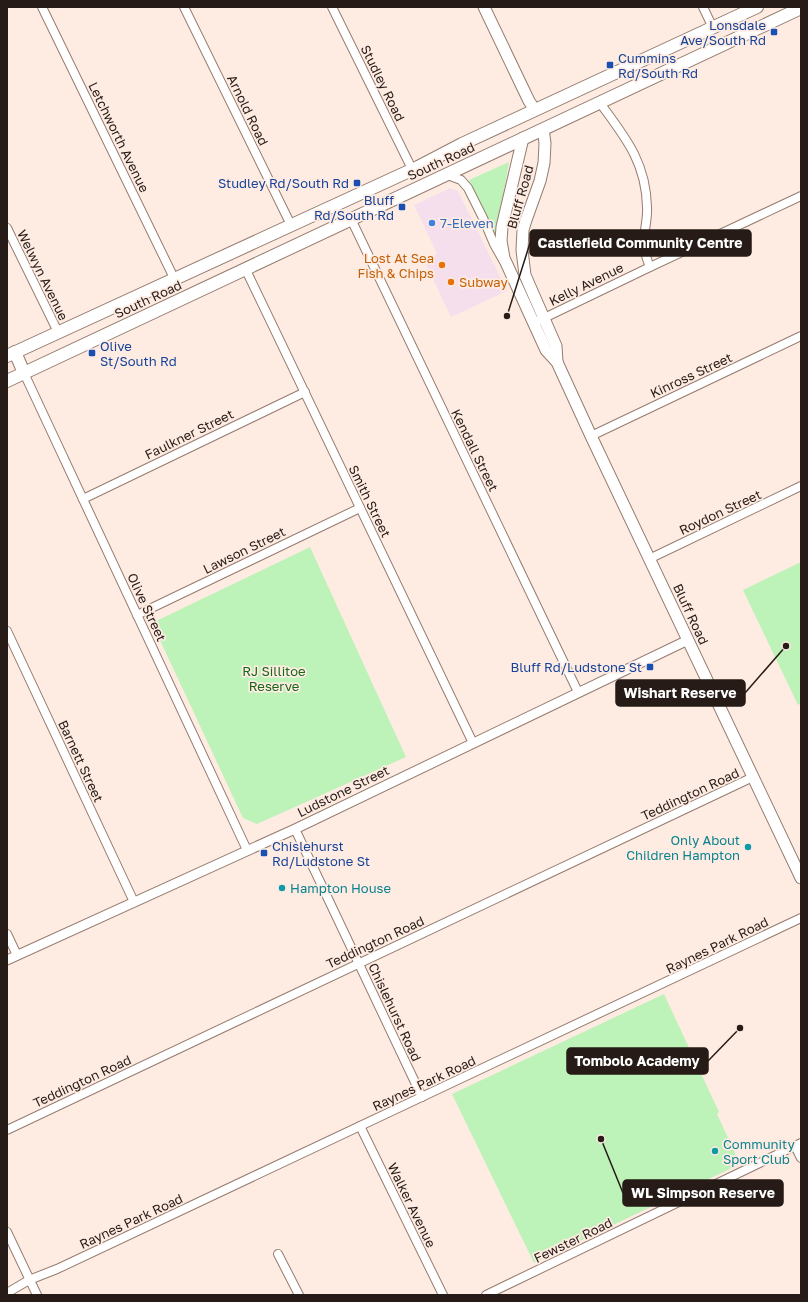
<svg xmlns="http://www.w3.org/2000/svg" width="808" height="1302" viewBox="0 0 808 1302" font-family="'Golos Text',sans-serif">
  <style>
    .commercial { fill: #f5dfed }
    .green { fill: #bdf2b9 }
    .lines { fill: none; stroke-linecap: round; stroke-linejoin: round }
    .minor-casing { stroke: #967c6e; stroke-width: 10 }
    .tertiary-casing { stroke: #967c6e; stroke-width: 11 }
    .secondary-casing { stroke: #967c6e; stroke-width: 13 }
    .primary-casing { stroke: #967c6e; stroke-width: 14 }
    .minor { stroke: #fff; stroke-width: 8 }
    .tertiary { stroke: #fff; stroke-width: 9 }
    .secondary { stroke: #fff; stroke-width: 11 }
    .primary { stroke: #fff; stroke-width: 12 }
    .transit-dot { fill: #1a4fb4; stroke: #feece3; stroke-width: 1.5 }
    .shop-dot { fill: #3f7fe0; stroke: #feece3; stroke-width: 1.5 }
    .food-dot { fill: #e8710a; stroke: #feece3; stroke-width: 1.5 }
    .culture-dot { fill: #0f9aa8; stroke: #feece3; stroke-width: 1.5 }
    .labels { text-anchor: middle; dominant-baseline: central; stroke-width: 3.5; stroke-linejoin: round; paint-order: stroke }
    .transit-label { font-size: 13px; fill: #164399; stroke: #feece3; text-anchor: end }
    .street-label { font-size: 13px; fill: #261b16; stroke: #feece3 }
    .shop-label { font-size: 13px; fill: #366cbe; stroke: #feece3; text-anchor: start }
    .food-label { font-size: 13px; fill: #c56008; stroke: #feece3; text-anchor: end }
    .park-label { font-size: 13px; fill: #186618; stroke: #feece3 }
    .culture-label { font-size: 13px; fill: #0d838f; stroke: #feece3; text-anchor: start }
    .leader { fill: none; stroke: #261b16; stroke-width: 1.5 }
    .callout-dot { fill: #261b16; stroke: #feece3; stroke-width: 1.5 }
    .callout { fill: #261b16; stroke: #261b16; stroke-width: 1.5 }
    .callout-label { font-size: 14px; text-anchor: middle; font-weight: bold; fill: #fff }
  </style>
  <rect width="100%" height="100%" fill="#feece3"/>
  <!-- commercial -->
  <path class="commercial" d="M450,188l8,3 49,100 -56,26 -27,-57 13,-6 -23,-49z"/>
  <!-- green -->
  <g class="green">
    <path d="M509,162l-13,75h-1l-5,-10 -1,-7 -20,-40z"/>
    <path d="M310,547l96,210 -149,67 -14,-6 -91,-195z"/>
    <path d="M801,562v141l-3,2 -55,-115z"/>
    <path d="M664,994l55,118 -2,2 23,50 -206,99 -82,-169z"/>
  </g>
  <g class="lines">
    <defs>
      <g id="minor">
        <path d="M42,7l132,271"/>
        <path d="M184,7l107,218"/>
        <path d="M332,7l80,162"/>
        <path d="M703,7l10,21"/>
        <path d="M600,103c25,34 46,59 47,104 1,13 -4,26 -3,39 1,8 3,14 6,21"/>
        <path d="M445,174l16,6 7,8 15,30 11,26 9,16"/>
        <path d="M351,219l227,473"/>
        <path d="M7,228l51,104"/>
        <path d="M245,268l228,475"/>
        <path d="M540,320l110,-53 151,-71"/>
        <path d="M24,373l223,477"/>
        <path d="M591,436l210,-100"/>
        <path d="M83,499l222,-107"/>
        <path d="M649,559l152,-73"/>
        <path d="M137,615l223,-107"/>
        <path d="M7,631l127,271"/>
        <path d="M295,829l127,268"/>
        <path d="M7,934l10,21"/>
        <path d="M360,1126l83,169"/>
        <path d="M7,1130l746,-353"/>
        <path d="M795,1146l6,12"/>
        <path d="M7,1232l30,63"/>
        <path d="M278,1254l21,41"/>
        <path d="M7,1293l22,-13 28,-11 744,-351"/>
        <path d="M486,1295l315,-152"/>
      </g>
      <path id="tertiary" d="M7,960l288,-131 393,-189"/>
      <g id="secondary">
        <path d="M484,7l45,94 6,9"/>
        <path d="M543,129l2,14 -1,20 -4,18 -14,39 -3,10 -1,20 3,25 31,71 1,16"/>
        <path d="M523,138l-21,89 -1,14 3,17 42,92 11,12 34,74 210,442"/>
      </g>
      <g id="primary">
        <path d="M15,352l9,21"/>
        <path d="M7,356l411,-189 44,-23 295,-137"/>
        <path d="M7,381l794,-373"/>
      </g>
    </defs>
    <!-- minor casing -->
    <use href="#minor" class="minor-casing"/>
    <!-- tertiary casing -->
    <use href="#tertiary" class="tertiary-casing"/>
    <!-- secondary casing -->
    <use href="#secondary" class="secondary-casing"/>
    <!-- primary casing -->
    <use href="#primary" class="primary-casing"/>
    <!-- minor -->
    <use href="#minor" class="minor"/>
    <!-- tertiary -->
    <use href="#tertiary" class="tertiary"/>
    <!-- secondary -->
    <use href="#secondary" class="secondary"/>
    <!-- primary -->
    <use href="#primary" class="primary"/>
  </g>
  <!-- markers -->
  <g class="transit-dot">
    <rect x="770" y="28" width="8" height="8" rx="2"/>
    <rect x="606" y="61" width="8" height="8" rx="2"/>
    <rect x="353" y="179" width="8" height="8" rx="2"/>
    <rect x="398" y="203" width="8" height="8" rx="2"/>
    <rect x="88" y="349" width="8" height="8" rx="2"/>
    <rect x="646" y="663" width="8" height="8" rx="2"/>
    <rect x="260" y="849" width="8" height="8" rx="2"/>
  </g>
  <circle class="shop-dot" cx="432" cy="223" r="4"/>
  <g class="food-dot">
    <circle cx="442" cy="265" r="4"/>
    <circle cx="451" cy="282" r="4"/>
  </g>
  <g class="culture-dot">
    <circle cx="748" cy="847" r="4"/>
    <circle cx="282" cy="888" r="4"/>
    <circle cx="715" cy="1151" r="4"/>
  </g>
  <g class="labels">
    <!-- transit labels -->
    <g class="transit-label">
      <text x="766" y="25">Lonsdale<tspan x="766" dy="15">Ave/South Rd</tspan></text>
      <text x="618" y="58" text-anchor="start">Cummins<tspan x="618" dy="15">Rd/South Rd</tspan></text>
      <text x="349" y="183">Studley Rd/South Rd</text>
      <text x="394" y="200">Bluff<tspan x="394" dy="15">Rd/South Rd</tspan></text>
      <text x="100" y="346" text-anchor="start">Olive<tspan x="100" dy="15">St/South Rd</tspan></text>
      <text x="642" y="667">Bluff Rd/Ludstone St</text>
      <text x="272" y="846" text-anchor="start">Chislehurst<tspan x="272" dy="15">Rd/Ludstone St</tspan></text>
    </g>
    <!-- street labels -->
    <g class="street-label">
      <text transform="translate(383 83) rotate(64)">Studley Road</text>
      <text transform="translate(248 110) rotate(64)">Arnold Road</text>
      <text transform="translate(119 137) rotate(64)">Letchworth Avenue</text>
      <text transform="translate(441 161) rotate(-25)">South Road</text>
      <text transform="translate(520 197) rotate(-74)">Bluff Road</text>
      <text transform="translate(43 275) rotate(64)">Welwyn Avenue</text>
      <text transform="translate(586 284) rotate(-26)">Kelly Avenue</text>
      <text transform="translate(148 299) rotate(-25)">South Road</text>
      <text transform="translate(691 375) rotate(-25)">Kinross Street</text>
      <text transform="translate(189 434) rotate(-26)">Faulkner Street</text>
      <text transform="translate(475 450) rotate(64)">Kendall Street</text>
      <text transform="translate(370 501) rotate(64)">Smith Street</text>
      <text transform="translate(720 512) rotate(-25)">Roydon Street</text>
      <text transform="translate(244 550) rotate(-26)">Lawson Street</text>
      <text transform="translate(147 607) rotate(65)">Olive Street</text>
      <text transform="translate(691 614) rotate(65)">Bluff Road</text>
      <text transform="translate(81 761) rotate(65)">Barnett Street</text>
      <text transform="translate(343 791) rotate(-26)">Ludstone Street</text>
      <text transform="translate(690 794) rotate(-25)">Teddington Road</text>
      <text transform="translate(375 942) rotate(-25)">Teddington Road</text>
      <text transform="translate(717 945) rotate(-26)">Raynes Park Road</text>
      <text transform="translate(395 1012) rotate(65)">Chislehurst Road</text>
      <text transform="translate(82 1081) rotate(-25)">Teddington Road</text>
      <text transform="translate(424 1083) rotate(-25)">Raynes Park Road</text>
      <text transform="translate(412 1205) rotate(64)">Walker Avenue</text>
      <text transform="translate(131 1221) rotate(-25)">Raynes Park Road</text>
      <text transform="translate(573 1240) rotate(-26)">Fewster Road</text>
    </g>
    <!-- shop labels -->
    <g class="shop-label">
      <text x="440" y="223">7-Eleven</text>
    </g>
    <!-- food labels -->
    <g class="food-label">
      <text x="434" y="258">Lost At Sea<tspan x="434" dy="15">Fish &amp; Chips</tspan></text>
      <text x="459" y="282" text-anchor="start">Subway</text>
    </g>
    <!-- park labels -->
    <g class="park-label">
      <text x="274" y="671">RJ Sillitoe<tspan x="274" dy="15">Reserve</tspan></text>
    </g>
    <!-- culture labels -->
    <g class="culture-label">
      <text x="740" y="840" text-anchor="end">Only About<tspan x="740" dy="15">Children Hampton</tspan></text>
      <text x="290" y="888">Hampton House</text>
      <text x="723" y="1144">Community<tspan x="723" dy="15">Sport Club</tspan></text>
    </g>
  </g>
  <!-- callouts -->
  <path class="leader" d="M507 316L530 243M786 646L745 693M740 1028L708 1061M601 1139L623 1193"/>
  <g class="callout-dot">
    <circle cx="507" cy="316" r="4"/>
    <circle cx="786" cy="646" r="4"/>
    <circle cx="740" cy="1028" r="4"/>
    <circle cx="601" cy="1139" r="4"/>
  </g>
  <g class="callout">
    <rect x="530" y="230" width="221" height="26" rx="4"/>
    <rect x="616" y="680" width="129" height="26" rx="4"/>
    <rect x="567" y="1048" width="141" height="26" rx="4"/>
    <rect x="623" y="1180" width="160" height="26" rx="4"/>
  </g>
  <g class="callout-label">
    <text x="640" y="248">Castlefield Community Centre</text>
    <text x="680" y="698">Wishart Reserve</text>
    <text x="637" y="1066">Tombolo Academy</text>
    <text x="703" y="1198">WL Simpson Reserve</text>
  </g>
  <!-- border -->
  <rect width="808" height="1302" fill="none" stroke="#261b16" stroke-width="16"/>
</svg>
